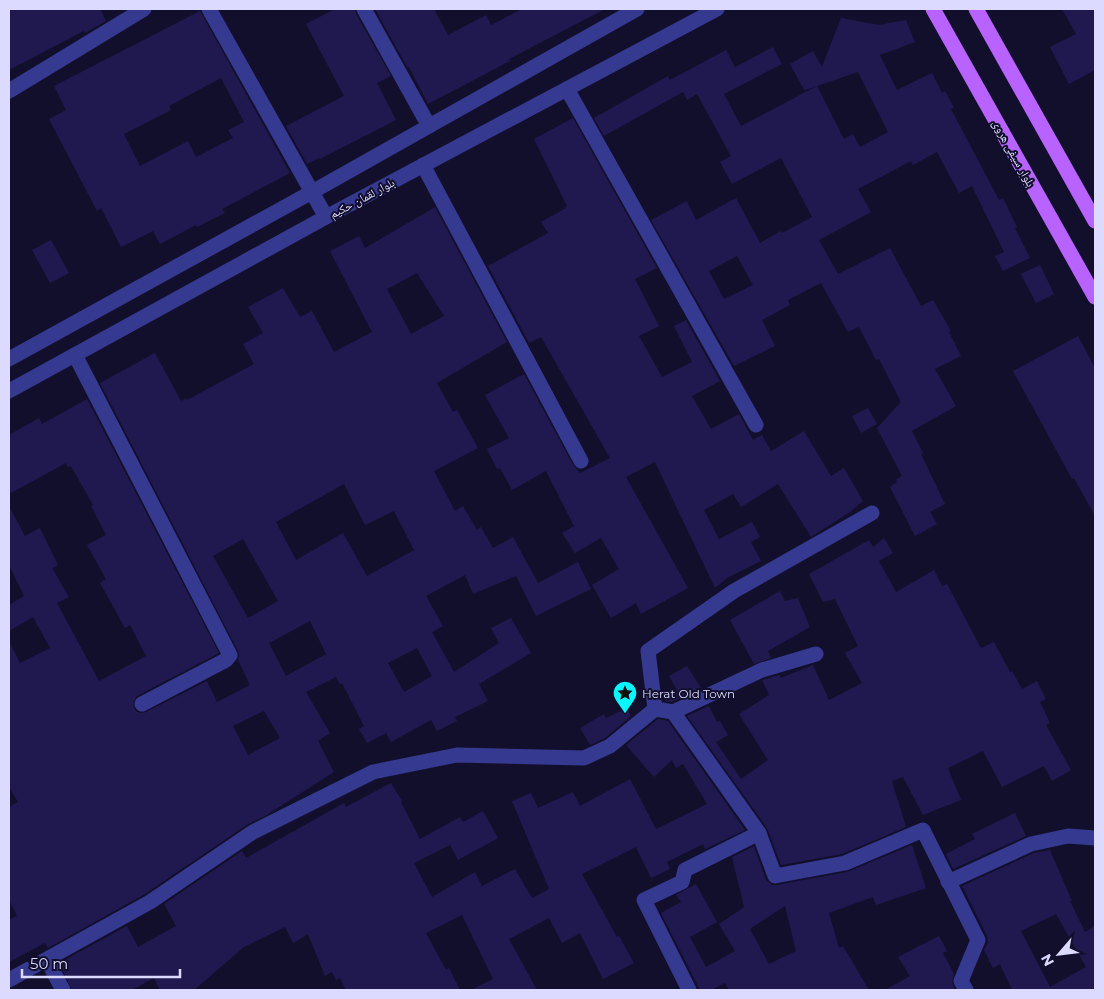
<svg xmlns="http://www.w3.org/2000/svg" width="1104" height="999" viewBox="0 0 1104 999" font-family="Montserrat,'Noto Naskh Arabic',sans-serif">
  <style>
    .building { fill: #201950; fill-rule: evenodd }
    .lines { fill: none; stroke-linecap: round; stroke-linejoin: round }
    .minor { stroke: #363990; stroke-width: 15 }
    .major { stroke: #b862ff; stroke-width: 15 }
    .labels { text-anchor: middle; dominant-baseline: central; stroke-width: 4; stroke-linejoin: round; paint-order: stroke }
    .street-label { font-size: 12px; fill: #dcdbff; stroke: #120f2d }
    .poi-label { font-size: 12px; fill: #dcdbff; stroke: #120f2d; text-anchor: start }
  </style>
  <rect width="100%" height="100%" fill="#120f2d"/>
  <!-- building -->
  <g class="building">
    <path d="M9,9h91l6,12 -21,12 -1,-2 -75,39z"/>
    <path d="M335,9h20l1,5 35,62 -14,7 19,37 -76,39 -1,-1 -12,6 -21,-38 58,-30 -38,-72z"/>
    <path d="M375,9h59l14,26 38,-20 5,10 31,-16h83l-96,50 1,2 -82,43 -19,-37h-2z"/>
    <path d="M1062,9h33v61l-26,14 -19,-37 26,-13z"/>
    <path d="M200,11l90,162 -68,36 3,4 -28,14 -1,-2 -36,19 -7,-13 -32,16 -20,-39 -4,3 -48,-92 17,-9 -12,-24zM221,78l23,44 -16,8 5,8 -37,19 -8,-16 -48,25 -16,-32 47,-24 -2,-4z"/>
    <path d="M841,18l38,7 27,-5 9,22 -35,13 17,35 35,-17 10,20 3,-2 9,17 -3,1 48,91 4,-2 14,29 -2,1 15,30 -27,13 -8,-15 9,-4 -32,-66 -13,7 -22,-41 -24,13 -2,-4 -53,28 13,23 -52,28 19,34 52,-26 31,58 12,-6 18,31 -2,1 12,24 -26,13 21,37 -44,25 11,22 -2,1 24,50 -15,8 7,12 -22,12 -25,-49 7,-5 -1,-2 6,-4 -25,-48 24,-26 -22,-43 -3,1 -17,-33 -11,5 -27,-49 -33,17 2,5 -28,15 13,26 -41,20 -83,-146 36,-19 9,19 40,-22 24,45 21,-12 1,2 30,-16 -31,-59 -49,26 -12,-22 11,-6 -34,-62 -10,6 -4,-8 -79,44 -10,-18 74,-42 2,4 56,-30 9,17 38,-20 9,17 -58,30 17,32 74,-39 -11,3 -14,-26 23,-13 9,16zM858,72l30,60 -28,15 -7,-13 -9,5 -27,-53zM737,256l16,29 -29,14 -15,-28z"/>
    <path d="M573,118l84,150 -22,11 24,47 -20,10 23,41 30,-15 -18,-36 12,-6 34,61 -28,15 19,33 28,-15 14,26 9,-5 9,16 33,-20 27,45 13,-8 19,33 -13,11 -39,25 -33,-53 -37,23 -8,-13 -29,16 15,29 33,-17 8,15 -9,5 10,19 -34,17 -12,10 -60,-126 -29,15 62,111 -47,26 -5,-11 -25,15 -19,-33 27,-16 -18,-31 -26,15 -13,-20 12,-7 -28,-55 -34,19 -12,-22 -3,1 -10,-20 22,-11 -24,-43 39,-21 49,91 7,8 30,-15 -69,-121 -12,6 -41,-77 60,-33 -7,-11 25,-14 -1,-1 2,-1 -33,-67z"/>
    <path d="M435,207l72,135 -70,41 16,29 4,-2 21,38 -44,23 21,40 8,-5 14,24 4,-3 12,21 20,-11 25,46 40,-21 13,27 -55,27 -20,-40 -43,18 -8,-19 -39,21 17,30 -11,6 22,40 45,-29 -8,-15 20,-10 20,35 -52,31 9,17 -33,16 2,4 -20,10 -6,-11 -40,22 -5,-9 -19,10 -8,-14 5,-3 -22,-43 -2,1 -4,-7 -30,15 24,41 -12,8 16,31 -69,44 -17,8 -103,70 -97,54 -3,-5 -36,19v-42l8,-4 -8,-16v-93l9,-5 -9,-15v-146l11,22 30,-15 -17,-31 -24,14v-26l15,-9 -15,-31v-59l16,30 15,-8 18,37 -6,3 17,29 -12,6 42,78 47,-25 -16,-31 -5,3 -25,-45 6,-4 -19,-34 19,-10 -15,-29 2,-1 -22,-39 -3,1 -2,-4 -57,31v-59l30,-17 3,6 45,-25 132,254 -82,43 -4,7 1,5 3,4 4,1 5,-1 61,-31 10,21 33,-17 -12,-25 1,-5 -1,-4 -138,-268 55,-30 26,48 5,-3 1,2 67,-36 -11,-20 20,-11 -15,-26 35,-19 17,29 12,-6 22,41 38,-20 -42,-81 29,-15 6,12zM417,273l27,43 -33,18 -24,-45zM344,484l21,41 29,-14 20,39 -47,26 -24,-43 -47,27 -20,-38zM243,539l35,62 -30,17 -35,-62zM310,621l16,33 -40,22 -17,-33zM417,648l15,28 -28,16 -16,-29zM264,711l16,27 -32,17 -15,-29z"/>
    <path d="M51,240l18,33 -19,10 -18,-33z"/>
    <path d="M1040,265l14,29 -18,9 -15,-29z"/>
    <path d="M1078,336l17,32v148l-21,-38 -2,1 -59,-108z"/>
    <path d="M868,408l9,16 -16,9 -9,-17z"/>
    <path d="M884,538l9,15 -14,8 17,31 38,-22 8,16 5,-2 34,64 13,-6 16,30 2,-1 10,18 15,-8 9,18 -6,3 10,21 -4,2 25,45 -19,11 -8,-15 -42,21 -19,-36 -35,17 13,32 -38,15 -20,-38 -11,4 14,46 -64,27 -61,11 -14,-37 -80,-112 22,-10 8,16 3,-1 8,14 -12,7 25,37 27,-19 -29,-46 30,-19 -7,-15 17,-5 2,3 32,-13 16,35 33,-17 -17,-30 13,-7 -23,-47 -12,3 -14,-28 60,-34 4,7z"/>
    <path d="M780,591l5,10 13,-3 12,29 -42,24 3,7 -17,6 -24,-44z"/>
    <path d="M687,666l14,22 -29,14 -7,-1 -1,-2 13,-9 -8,-14z"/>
    <path d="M627,708l4,8 -26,22 -15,7 -10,-17 24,-14 2,4z"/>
    <path d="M658,719l10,2 77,109 -40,19 -2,-5 -36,18 3,7 -19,9 -15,-31 -54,27 35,63 2,-1 15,27 -31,16 -23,-46 -18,10 -13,-25 -40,21 28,51h-66l22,-11 -31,-64 -36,18 20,37 3,-2 11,22h-114l-6,-12 -4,2 -4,-8 -7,4 -17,-42 -15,9 -8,-16 -41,20 -50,43h-34l-6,-12 -22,12h-60l-13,-27 68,-37 11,21 38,-21 -12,-22 78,-53 4,7 98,-55 2,4 45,-24 11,18 -1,1 19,37 40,-22 3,5 20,-11 15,27 -40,22 -8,-15 -36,18 18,34 43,-25 7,14 33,-17 17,29 17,-9 -37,-88 19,-8 7,15 35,-16 7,14 50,-27 26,50 51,-25 -24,-40 -7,4 -4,-8 -18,17 -28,-32z"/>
    <path d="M1015,813l11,23 -73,33 -7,-15 29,-15 -3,-5z"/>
    <path d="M912,845l14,43 -50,17 -3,-8 -44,16 10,35 4,-2 26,44h-140l-4,-7 -14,7h-11l-39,-77 20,-11 -5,-7 20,-11 21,38 -27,15 16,30 29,-16 -16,-27 25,-17 -12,-50 22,-11 12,34 6,5h4l71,-13zM785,906l11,45 -27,13 -19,-35z"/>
    <path d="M1050,850l22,51h-2l15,31 10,-6v64h-83l-12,-26 -7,4 -9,-18 4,-8 -1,-6 -25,-50 72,-33zM1056,914l30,53 -36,20 -29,-56z"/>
    <path d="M939,936l8,15 -4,2 11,21 -2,8 3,8h-70l25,-14 -12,-19z"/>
  </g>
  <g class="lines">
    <!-- minor -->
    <g class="minor">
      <path d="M209,9l117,208"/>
      <path d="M364,9l65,117"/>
      <path d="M567,89l189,336"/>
      <path d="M9,91l135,-82"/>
      <path d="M423,165l158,296"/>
      <path d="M75,355l155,300 -4,5 -84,44"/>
      <path d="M9,359l303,-167 325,-183"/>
      <path d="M9,391l317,-174 391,-208"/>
      <path d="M655,709l-7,-58 86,-60 138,-78"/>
      <path d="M673,712l86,121 16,43 70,-13 78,-33 55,110 -17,41 5,9"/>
      <path d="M948,882l83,-38 37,-8 27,2"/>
      <path d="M47,960l16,30"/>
      <path d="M9,980l141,-78 103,-70 120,-60 84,-17 127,3 26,-12 45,-37 18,3 89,-42 54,-16"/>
      <path d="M689,990l-45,-90 38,-18 3,-12 74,-37"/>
    </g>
    <!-- major -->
    <g class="major">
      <path d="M933,9l162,288"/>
      <path d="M976,9l119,212"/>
    </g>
  </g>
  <!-- icons -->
  <defs>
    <symbol id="sight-pin" viewBox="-11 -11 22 30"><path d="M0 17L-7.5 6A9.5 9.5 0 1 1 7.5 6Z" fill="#07f9ff" stroke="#120f2d"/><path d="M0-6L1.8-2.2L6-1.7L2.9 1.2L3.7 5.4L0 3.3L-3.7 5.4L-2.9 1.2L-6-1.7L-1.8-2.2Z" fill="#111"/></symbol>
  </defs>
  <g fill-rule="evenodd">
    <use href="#sight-pin" x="611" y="679" width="28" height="38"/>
  </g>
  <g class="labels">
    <!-- street labels -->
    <g class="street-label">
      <text transform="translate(1014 153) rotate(61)">بلوار سیفی هروی</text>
      <text transform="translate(362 198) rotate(-28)">بلوار لقمان حکیم</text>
    </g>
    <!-- poi labels -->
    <g class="poi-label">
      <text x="642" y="693">Herat Old Town</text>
    </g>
  </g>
  <!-- border -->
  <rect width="1104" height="999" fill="none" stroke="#dcdbff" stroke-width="20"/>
  <!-- north arrow -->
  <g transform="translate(1059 954) rotate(242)" stroke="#120f2d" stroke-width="4" paint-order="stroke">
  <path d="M0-4L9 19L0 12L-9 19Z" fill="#dcdbff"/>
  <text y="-8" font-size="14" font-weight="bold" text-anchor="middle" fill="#dcdbff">N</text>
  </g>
  <!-- scale -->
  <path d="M22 969v8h158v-8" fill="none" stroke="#dcdbff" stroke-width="2.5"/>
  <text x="30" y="969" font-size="15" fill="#dcdbff" stroke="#120f2d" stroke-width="4" paint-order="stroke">50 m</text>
</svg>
